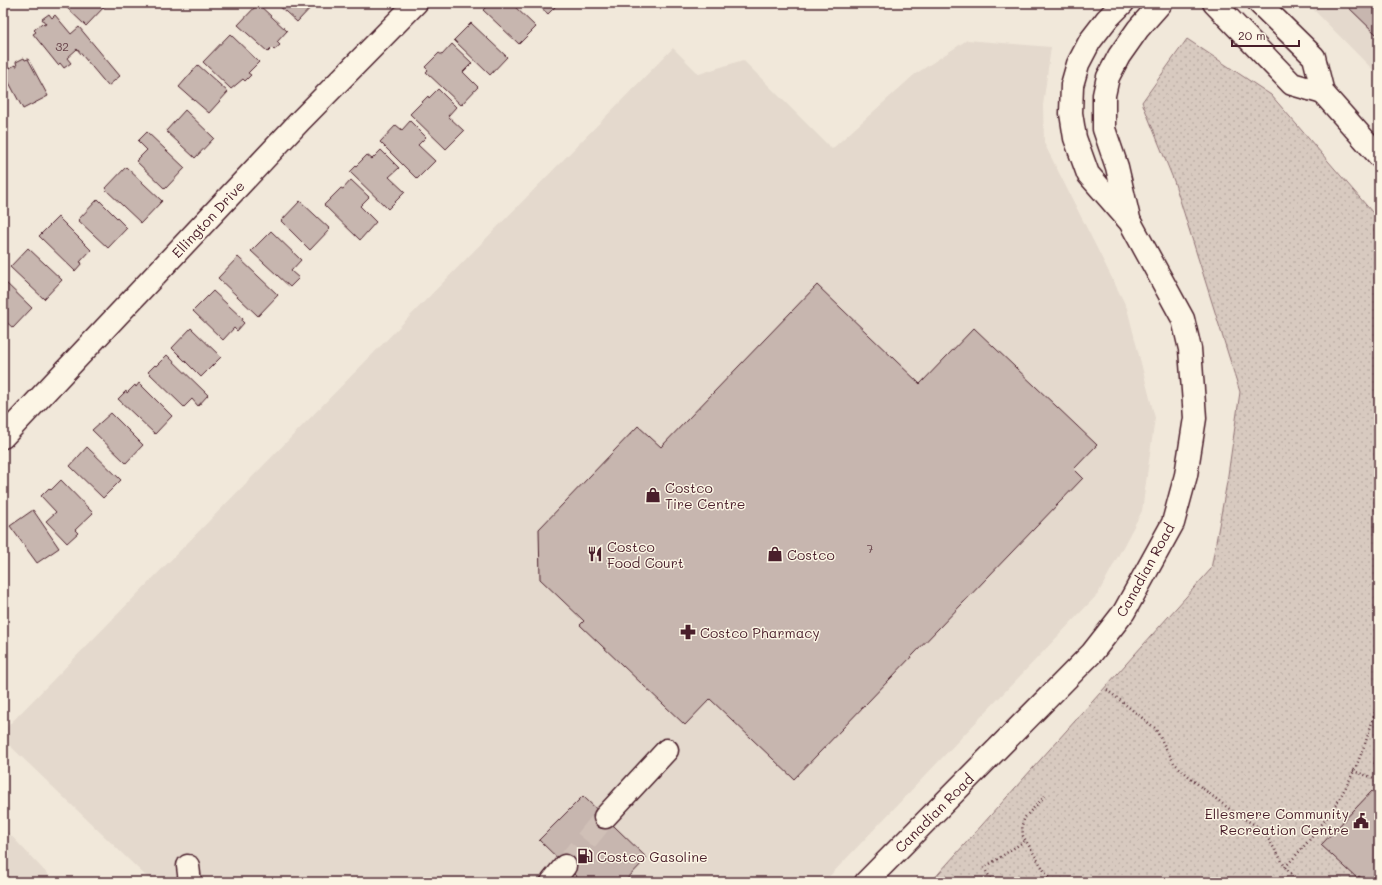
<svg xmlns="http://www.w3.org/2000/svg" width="1382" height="885" viewBox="0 0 1382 885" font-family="Mali,sans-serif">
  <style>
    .built { fill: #e4d9cd }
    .park { fill: url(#park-dots); stroke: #917476 }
    .building { fill: #c7b6af; stroke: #4a1f2b }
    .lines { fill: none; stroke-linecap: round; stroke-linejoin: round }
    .minor-tunnel { stroke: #d0c0b7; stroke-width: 22; stroke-dasharray: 22 11; stroke-linecap: butt }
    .minor-casing { stroke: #4a1f2b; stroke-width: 25 }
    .major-casing { stroke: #4a1f2b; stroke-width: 25 }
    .path { stroke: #4a1f2b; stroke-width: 2.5; stroke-dasharray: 1 3; stroke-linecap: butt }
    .minor { stroke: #fcf5e5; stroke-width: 22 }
    .major { stroke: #fcf5e5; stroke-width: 22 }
    .labels { text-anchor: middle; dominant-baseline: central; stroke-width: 3; stroke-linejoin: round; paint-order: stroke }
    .number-label { font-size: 12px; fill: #69454c }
    .street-label { font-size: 14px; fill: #4a1f2b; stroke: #fcf5e5 }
    .poi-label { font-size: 14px; fill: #4a1f2b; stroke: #fcf5e5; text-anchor: start }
  </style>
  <defs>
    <pattern id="park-dots" width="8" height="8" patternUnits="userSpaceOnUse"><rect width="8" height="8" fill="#d8cac0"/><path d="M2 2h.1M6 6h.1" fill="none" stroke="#bbada5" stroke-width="1.8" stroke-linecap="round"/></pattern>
  </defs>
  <rect width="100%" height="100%" fill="#f1e8da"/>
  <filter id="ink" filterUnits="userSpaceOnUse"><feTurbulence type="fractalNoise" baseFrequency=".025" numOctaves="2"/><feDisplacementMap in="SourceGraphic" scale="8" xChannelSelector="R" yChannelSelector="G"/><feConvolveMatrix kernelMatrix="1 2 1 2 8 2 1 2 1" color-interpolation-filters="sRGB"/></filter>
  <g filter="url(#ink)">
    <!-- built -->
    <g class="built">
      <path d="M1307,3h72v73z"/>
      <path d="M967,40l84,7 -8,58 1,38 83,165 28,110 -13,93 -44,83 -274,288h-672l-149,-143v-8l670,-683 26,26 44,-14 89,89 82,-74z"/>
      <path d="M3,827l52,55h-52z"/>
    </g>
    <!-- park -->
    <path class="park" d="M1187,39l84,56 108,125v662h-448l280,-313 16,-87 13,-90 -66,-211 -32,-79z"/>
    <!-- building -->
    <g class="building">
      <path d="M62,3h42l2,2 -20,21z"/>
      <path d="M276,3h39l-18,19z"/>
      <path d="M486,3h25l25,24 -17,17 -36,-34 3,-3 -2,-2z"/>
      <path d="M536,3h23l-11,11z"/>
      <path d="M1344,3h35v34z"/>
      <path d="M258,4l29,27 -10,11 3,3 -6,5 -2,-2 -4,4 -30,-27z"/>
      <path d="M49,14l3,4 3,-3 16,19 8,-7 41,49 -12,10 -31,-37 -10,9 4,5 -7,5 -4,-5 -2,2 -25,-31 3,-2 -2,-2 8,-7 2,2 2,-1 -4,-5z"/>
      <path d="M471,23l36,34 -17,18 -36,-35z"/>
      <path d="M230,34l29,28 -11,11 3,2 -6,6 -2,-2 -12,10 -28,-27z"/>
      <path d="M452,44l20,19 -9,9 15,15 -17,18 -35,-33 2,-2 -3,-3 14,-14 3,2z"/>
      <path d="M24,58l1,2 3,-1 20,37 -25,13 -19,-36 3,-2 -1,-1 9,-5 1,1h1l-1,-4z"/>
      <path d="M198,65l30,27 -19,21 -30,-26z"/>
      <path d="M438,89l18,18 -8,9 16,15 -18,18 -36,-35 18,-18 1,2z"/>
      <path d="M185,110l29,28 -19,20 -29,-27z"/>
      <path d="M410,121l16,16 -8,8 17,16 -18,18 -37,-37 16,-17 6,5z"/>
      <path d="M147,132l38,36 -20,21 -29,-28 11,-11 -9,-9z"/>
      <path d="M381,150l18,18 -10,9 16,15 -17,17 -38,-37 17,-17 5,4z"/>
      <path d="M126,167l36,34 -21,22 -36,-34z"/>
      <path d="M351,180l18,17 -9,9 16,16 -16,18 -36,-35 17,-17 2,1z"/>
      <path d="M98,199l29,29 -19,20 -30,-28z"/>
      <path d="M300,201l30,28 -20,21 -29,-29z"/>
      <path d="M58,217l33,33 -11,12 2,1 -7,8 -36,-35z"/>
      <path d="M271,231l30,29 -10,11 8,7 -9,9 -39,-36z"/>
      <path d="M28,248l34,32 -18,19 -34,-32z"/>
      <path d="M238,257l40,38 -20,21 -40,-38z"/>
      <path d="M3,280l29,28 -19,20 -10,-9z"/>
      <path d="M817,285l103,99 54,-56 123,117 -23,24 9,9 -289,301 -84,-80 -25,26 -105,-100 4,-4 -44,-42 -1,-50 99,-103 23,21z"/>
      <path d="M213,291l30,28 -1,2 2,2 -7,8 -3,-3 -11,12 -30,-29z"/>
      <path d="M191,328l30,29 -20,20 -29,-29z"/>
      <path d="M167,355l41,40 -10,11 -6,-7 -8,8 -36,-35 7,-7 1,1z"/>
      <path d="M139,383l33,33 -17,18 -37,-35 8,-8 1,2 8,-8 1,2z"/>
      <path d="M111,413l32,32 -17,18 -34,-33z"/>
      <path d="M87,447l34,33 -18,18 -33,-32z"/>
      <path d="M61,480l32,33 -18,17 3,3 -11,10 -21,-22 10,-9 -15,-16 8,-8 2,2z"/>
      <path d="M33,510l26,38 -22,15 -27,-37z"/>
      <path d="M1379,745v20l-5,-1z"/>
      <path d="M1372,791l7,7v84h-13l-7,-6 -2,2 -36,-33z"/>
      <path d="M583,796l64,62 -23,24h-42l-43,-42z"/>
    </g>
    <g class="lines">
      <!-- minor-tunnel -->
      <path class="minor-tunnel" d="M565,866l40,-49"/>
      <defs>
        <g id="minor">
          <path d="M1129,219l-12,-52 -13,-38v-34l4,-18 11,-21 19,-27 23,-26"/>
          <path d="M3,437l298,-317 115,-117"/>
          <path d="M605,817l62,-67"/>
          <path d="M188,866l2,16"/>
          <path d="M552,882l13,-16"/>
          <path d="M866,882l226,-229 32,-41 49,-89 13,-48 9,-57 -5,-69 -7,-30 -53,-97 -42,-48 -13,-36 -4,-25 1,-28 6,-21 12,-23 17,-22 16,-16"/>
        </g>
        <g id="major">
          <path d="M1214,3l78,81 31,9"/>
          <path d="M1259,3l55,54 9,36 56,63"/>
        </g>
      </defs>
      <!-- minor casing -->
      <use href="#minor" class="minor-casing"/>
      <!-- major casing -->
      <use href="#major" class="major-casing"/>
      <!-- path -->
      <g class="path">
        <path d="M1107,690l48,38 19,35 28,25 34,26 26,15 17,27 6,11 14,15"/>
        <path d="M1353,771l24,8"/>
        <path d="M1045,796l-20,21 -3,8 1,11 28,46"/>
        <path d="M1285,867c25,-26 49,-55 65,-88 13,-25 21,-53 29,-80"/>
        <path d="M993,882l-9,-14 42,-28"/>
      </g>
      <!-- minor -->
      <use href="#minor" class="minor"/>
      <!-- major -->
      <use href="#major" class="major"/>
    </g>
  </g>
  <!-- icons -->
  <defs>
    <symbol id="shop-bare" viewBox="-9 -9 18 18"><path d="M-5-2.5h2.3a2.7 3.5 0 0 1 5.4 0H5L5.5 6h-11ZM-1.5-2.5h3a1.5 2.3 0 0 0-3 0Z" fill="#4a1f2b" stroke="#fcf5e5" stroke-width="2.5" paint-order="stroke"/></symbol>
    <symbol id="restaurant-bare" viewBox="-9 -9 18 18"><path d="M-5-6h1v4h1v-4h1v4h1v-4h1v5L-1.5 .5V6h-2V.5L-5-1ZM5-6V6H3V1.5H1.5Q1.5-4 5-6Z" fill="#4a1f2b" stroke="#fcf5e5" stroke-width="2.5" paint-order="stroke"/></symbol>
    <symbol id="pharmacy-bare" viewBox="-9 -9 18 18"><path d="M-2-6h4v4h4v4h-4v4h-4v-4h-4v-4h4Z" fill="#4a1f2b" stroke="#fcf5e5" stroke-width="2.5" paint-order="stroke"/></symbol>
    <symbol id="civic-bare" viewBox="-9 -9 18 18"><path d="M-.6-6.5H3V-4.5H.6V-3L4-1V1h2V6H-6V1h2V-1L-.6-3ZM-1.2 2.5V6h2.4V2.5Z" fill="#4a1f2b" stroke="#fcf5e5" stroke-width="2.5" paint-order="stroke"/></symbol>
    <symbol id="fuel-bare" viewBox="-9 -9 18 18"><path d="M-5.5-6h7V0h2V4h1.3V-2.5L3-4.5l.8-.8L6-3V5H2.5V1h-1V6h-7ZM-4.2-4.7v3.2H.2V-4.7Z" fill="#4a1f2b" stroke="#fcf5e5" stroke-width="2.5" paint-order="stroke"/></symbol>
  </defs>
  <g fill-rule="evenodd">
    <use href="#shop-bare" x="642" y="484" width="22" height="22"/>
    <use href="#restaurant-bare" x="584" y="543" width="22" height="22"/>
    <use href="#shop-bare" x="764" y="543" width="22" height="22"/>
    <use href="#pharmacy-bare" x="677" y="621" width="22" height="22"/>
    <use href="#civic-bare" x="1350" y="810" width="22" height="22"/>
    <use href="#fuel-bare" x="574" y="845" width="22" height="22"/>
  </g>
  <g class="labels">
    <!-- number labels -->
    <g class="number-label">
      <text x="62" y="46">32</text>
      <text x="870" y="548">7</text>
    </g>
    <!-- street labels -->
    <g class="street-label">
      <text transform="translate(208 219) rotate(-47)">Ellington Drive</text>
      <text transform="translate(1145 570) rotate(-61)">Canadian Road</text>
      <text transform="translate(934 813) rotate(-45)">Canadian Road</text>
    </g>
    <!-- poi labels -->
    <g class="poi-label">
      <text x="665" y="487">Costco<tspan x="665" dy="16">Tire Centre</tspan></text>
      <text x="607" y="546">Costco<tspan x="607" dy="16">Food Court</tspan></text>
      <text x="787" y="554">Costco</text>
      <text x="700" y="632">Costco Pharmacy</text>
      <text x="1349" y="813" text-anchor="end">Ellesmere Community<tspan x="1349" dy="16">Recreation Centre</tspan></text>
      <text x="597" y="856">Costco Gasoline</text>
    </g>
  </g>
  <!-- margin -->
  <rect width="1382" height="885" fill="none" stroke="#fcf5e5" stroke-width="16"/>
  <rect x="8" y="8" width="1366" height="869" fill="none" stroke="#4a1f2b" stroke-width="1.5" filter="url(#ink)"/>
  <!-- scale -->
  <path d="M1232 40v6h67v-6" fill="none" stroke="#4a1f2b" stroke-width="2"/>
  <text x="1238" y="40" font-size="12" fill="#4a1f2b" stroke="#fcf5e5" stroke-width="3" paint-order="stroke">20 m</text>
</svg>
